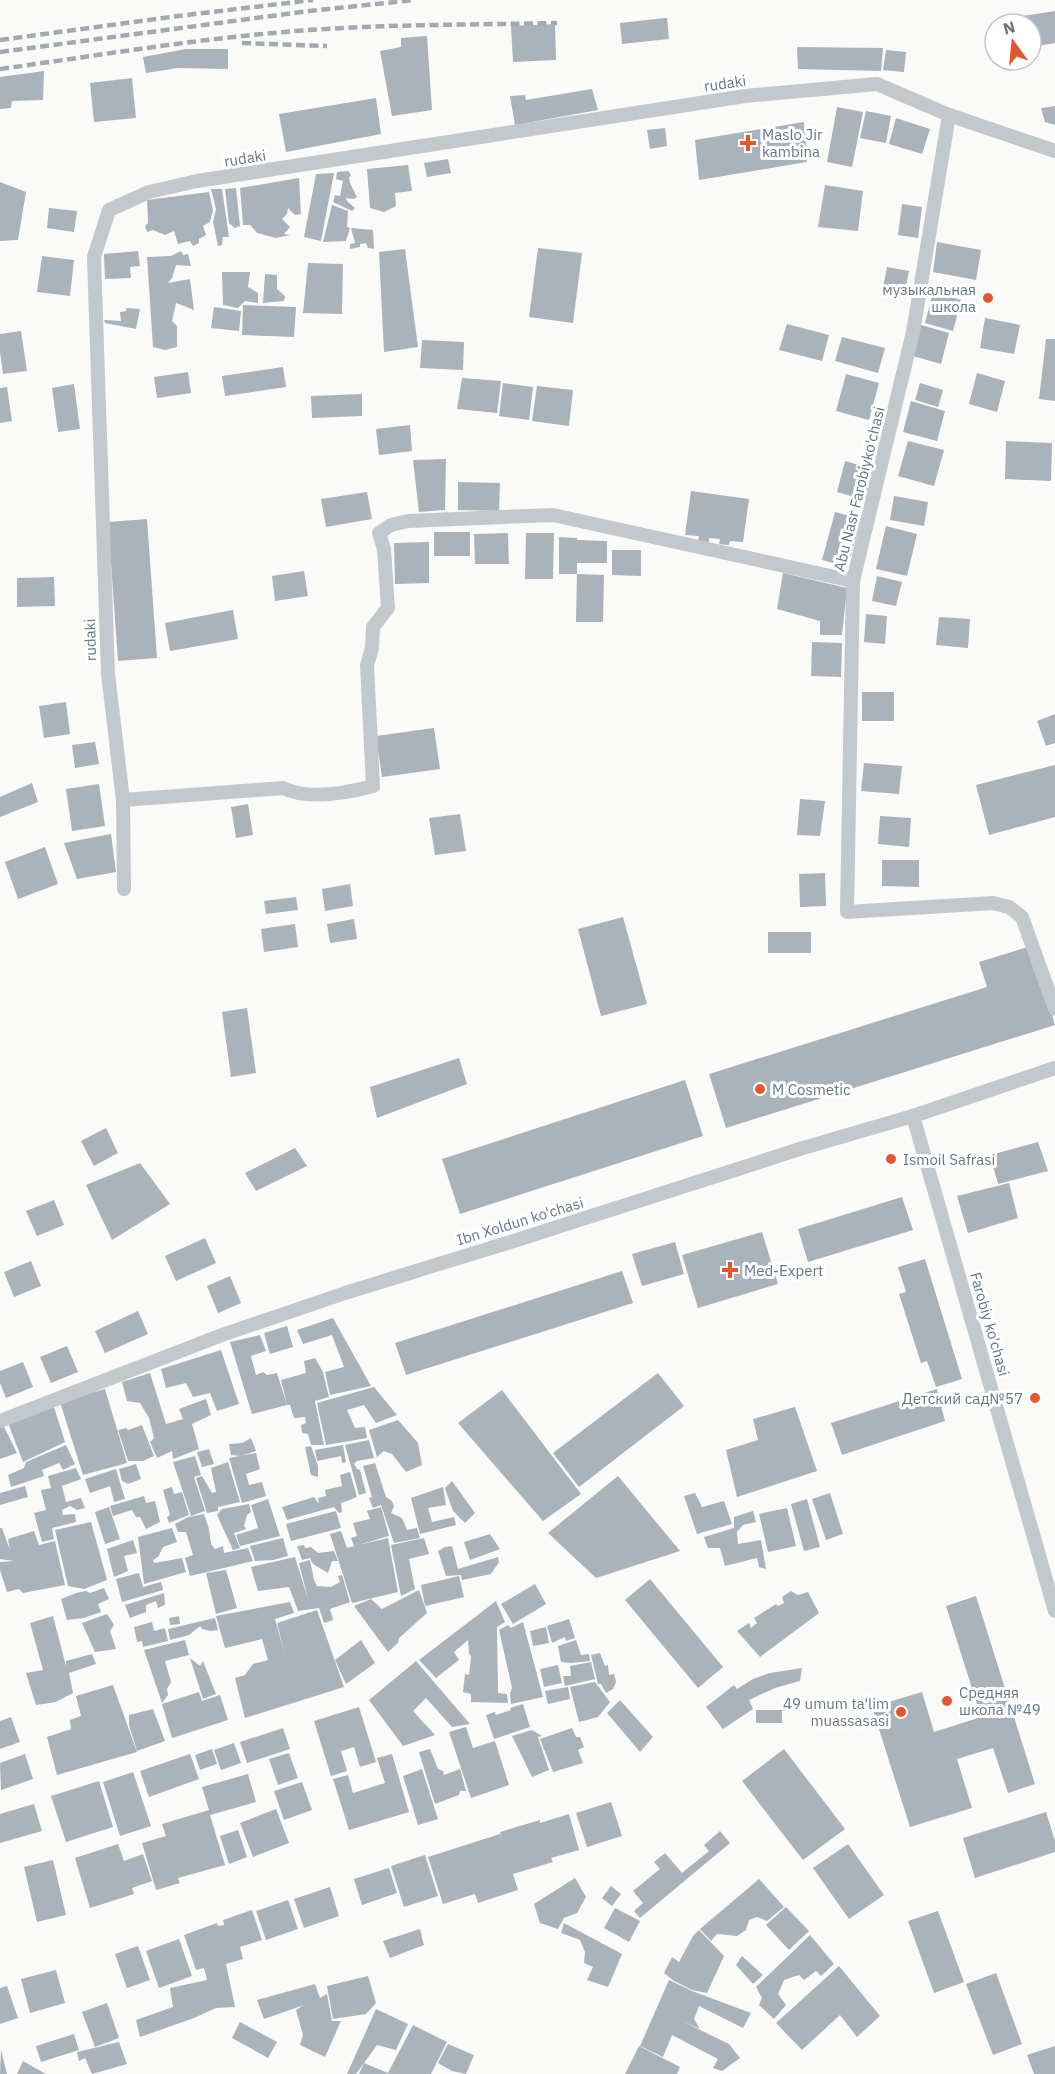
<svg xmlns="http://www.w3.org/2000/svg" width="1055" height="2074" viewBox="0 0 1055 2074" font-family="'IBM Plex Sans',sans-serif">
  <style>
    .building { fill: #aab3b9 }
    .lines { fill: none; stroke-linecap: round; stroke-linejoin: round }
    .minor { stroke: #c3c8cc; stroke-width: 14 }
    .rail { stroke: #a2aab0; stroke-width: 4.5; stroke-dasharray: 9 4.5; stroke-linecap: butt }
    .poi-dot { fill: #e4572e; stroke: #fff; stroke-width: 2 }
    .labels { text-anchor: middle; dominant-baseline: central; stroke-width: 6; stroke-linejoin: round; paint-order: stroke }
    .street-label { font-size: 15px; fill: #657683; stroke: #fff }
    .poi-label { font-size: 15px; fill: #657683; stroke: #fff; text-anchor: start }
  </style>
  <rect width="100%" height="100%" fill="#fafaf8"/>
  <!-- building -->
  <g class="building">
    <path d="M1055,11v32l-24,4v-23h-29v-5z"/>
    <path d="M665,18h2l2,21 -47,5 -2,-21z"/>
    <path d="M555,24l1,36 -43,2 -2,-36z"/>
    <path d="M427,36l5,74 -40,6 -12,-65 21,-4v-9z"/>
    <path d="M797,47l86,1 -2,23 -83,-2z"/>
    <path d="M186,49h42v20l-50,-1 -32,5 -3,-16z"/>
    <path d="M886,50l20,2 -2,20 -21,-2z"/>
    <path d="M44,71l-1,29 -31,1 -1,7 -11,1v-32z"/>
    <path d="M132,78l4,40 -42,4 -4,-39z"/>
    <path d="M592,89l6,21 -83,15 -5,-29 15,-1 1,5z"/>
    <path d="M376,98l5,36 -95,18 -7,-38z"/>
    <path d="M1055,106v19l-10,-3 -4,-14z"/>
    <path d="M837,107l26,5 -11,55 -25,-5z"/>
    <path d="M866,111l25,5 -5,27 -26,-5z"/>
    <path d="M896,118l34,11 -8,25 -33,-10z"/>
    <path d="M804,122l3,40 -108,18 -4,-40z"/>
    <path d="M665,128l2,18 -17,3 -3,-19z"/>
    <path d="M448,159l3,14 -24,4 -3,-14z"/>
    <path d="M408,165l4,26 -17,2 1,13 -12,6 -14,-4 -3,-39z"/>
    <path d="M349,171l2,5 -2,1 1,6 7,14 -3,2 -8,-1 1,3 8,7 -3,3 -19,-9 2,-7 5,1 3,-15 -7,-2 1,-7z"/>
    <path d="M334,173l-13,68 -17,-4 12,-63z"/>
    <path d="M299,178l2,36 -6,1 -7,-7 -1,6 -5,5 8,8 -6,7 6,1 -14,3 -19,-5 -7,-8h-7l-3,-37z"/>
    <path d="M0,182l26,10 -8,48 -18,1z"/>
    <path d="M825,185l38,6 -5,40 -40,-4z"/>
    <path d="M236,188l4,38 -5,2 -6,-5 -4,-34z"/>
    <path d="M211,189h11l7,48h-6l-1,8 -4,1 -5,-24 3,-13z"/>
    <path d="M209,192l4,18 -3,12 -7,4 3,9 -7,4v4l-6,3 -3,-5 -12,3 -4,-13 -9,4 -12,-5 -6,2 -2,-6 3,-3 -1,-23z"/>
    <path d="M902,204l20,3 -4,31 -20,-3z"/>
    <path d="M332,205l16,6 -1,16 3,1 -4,13 -23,1z"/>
    <path d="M49,208l28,3 -3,21 -27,-4z"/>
    <path d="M351,228l22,2 1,19 -6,-1 -2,-5 -6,1v3l-10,2v-5l5,-1z"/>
    <path d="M937,242l44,8 -5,30 -43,-8z"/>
    <path d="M538,248l44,5 -9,70 -44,-6z"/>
    <path d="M405,249l13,98 -34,5 -5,-100z"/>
    <path d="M138,251l2,15 -10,1 1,11 -26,1 -1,-25z"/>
    <path d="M181,251l2,4 5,-1 3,12 -15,-1 -4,13 -4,5 22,-4 4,31 -18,-7 -4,18 5,5v21l-12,3 -12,-3 -6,-90 24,-1z"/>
    <path d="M42,256l32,4 -4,36 -33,-4z"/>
    <path d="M308,263l35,1 -1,50 -39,-1z"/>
    <path d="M887,267l22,4 -4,20 -22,-4z"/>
    <path d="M222,272h28l-2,15 10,6v10l-13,-2 -7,7 -15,-3z"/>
    <path d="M265,274l12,1v14l8,7 -1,5 -21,2z"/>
    <path d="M933,292l28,8 -8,31 -28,-8z"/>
    <path d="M243,305l53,2 -2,30 -52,-2z"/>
    <path d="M214,307l27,4 -2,20 -28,-3z"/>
    <path d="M126,308l14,1 -4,20 -31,-6 -1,-3 17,1 -1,-9 6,-1z"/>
    <path d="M985,318l35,7 -6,29 -34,-6z"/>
    <path d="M787,324l42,11 -7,26 -43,-11z"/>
    <path d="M921,325l28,8 -8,31 -28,-8z"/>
    <path d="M21,331l6,40 -24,3 -3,-22v-18z"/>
    <path d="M842,337l43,11 -7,25 -43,-12z"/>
    <path d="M1046,339h9v62l-16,-2z"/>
    <path d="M422,340l42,2 -1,28 -43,-2z"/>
    <path d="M283,367l3,20 -61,9 -3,-20z"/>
    <path d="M188,372l3,21 -34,5 -3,-21z"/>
    <path d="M977,373l28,8 -8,31 -28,-8z"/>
    <path d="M846,374l33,9 -10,37 -33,-9z"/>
    <path d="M462,378l39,3 -4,32 -40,-4z"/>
    <path d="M503,383l30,4 -4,33 -30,-4z"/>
    <path d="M920,383l23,7 -5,17 -23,-7z"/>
    <path d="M74,384l6,45 -22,3 -6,-44z"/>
    <path d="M537,386l36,4 -4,36 -37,-5z"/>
    <path d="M7,387l5,34 -12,2v-35z"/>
    <path d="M362,394v22l-50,2 -1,-22z"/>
    <path d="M911,401l34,10 -8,30 -34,-9z"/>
    <path d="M410,425l2,26 -33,4 -3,-26z"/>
    <path d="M908,441l36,9 -10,36 -36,-10z"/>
    <path d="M1006,441l46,2 -1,38 -46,-2z"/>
    <path d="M446,459l-1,51 -26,2 -6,-52z"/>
    <path d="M845,461l28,8 -8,31 -28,-8z"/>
    <path d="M458,482l42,1 -1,28 -41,-1z"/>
    <path d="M691,491l58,8 -6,43 -13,-1 -1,4 -10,-1 1,-5 -11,-1v4l-11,-1 1,-5 -14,-1z"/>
    <path d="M367,492l5,27 -46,8 -5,-28z"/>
    <path d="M894,496l34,6 -4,24 -34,-6z"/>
    <path d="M835,512l26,7 -13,48 -26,-7z"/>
    <path d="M147,519l10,139 -39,3 -10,-139z"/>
    <path d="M886,526l31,8 -10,42 -31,-7z"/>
    <rect x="434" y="532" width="36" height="24"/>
    <path d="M508,533l1,31h-34l-1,-30z"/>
    <path d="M526,533h28l-1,46h-28z"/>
    <path d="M559,537l18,1v2l30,1v22h-30v11h-18z"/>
    <path d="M429,542v41l-34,1 -1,-41z"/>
    <path d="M612,550h29v26l-29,-1z"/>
    <path d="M304,571l4,25 -33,5 -3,-25z"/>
    <path d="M783,573l64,15 -5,47h-22v-14l-43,-12z"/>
    <path d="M577,574l27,1 -1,47h-27z"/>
    <path d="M877,576l25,6 -6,24 -24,-5z"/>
    <path d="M54,577l1,29 -38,1v-29z"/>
    <path d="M233,610l5,29 -68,12 -5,-28z"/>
    <path d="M866,614l21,2 -2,28 -21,-2z"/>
    <path d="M939,617l31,2 -2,29 -32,-3z"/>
    <path d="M812,642l30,1 -1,34 -30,-1z"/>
    <rect x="862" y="692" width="32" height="29"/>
    <path d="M66,702l4,32 -26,4 -5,-32z"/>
    <path d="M1055,714v29l-9,3 -9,-25z"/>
    <path d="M434,728l6,41 -58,8 -6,-41z"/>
    <path d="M95,742l4,22 -24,4 -3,-23z"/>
    <path d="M864,763l38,3 -3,28 -38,-3z"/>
    <path d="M1055,765v52l-66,18 -13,-50z"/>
    <path d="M32,783l6,19 -38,15v-20z"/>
    <path d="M99,784l6,42 -33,5 -6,-42z"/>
    <path d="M800,799l25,2 -5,35 -23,-1z"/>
    <path d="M248,804l5,31 -17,3 -5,-31z"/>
    <path d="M460,814l6,37 -31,4 -6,-37z"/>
    <path d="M880,816l31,2 -2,29 -31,-3z"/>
    <path d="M111,834l5,38 -39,7 -13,-36z"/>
    <path d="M45,847l13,37 -40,15 -13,-37z"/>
    <path d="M882,860h37v27l-37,-1z"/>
    <path d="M825,873l1,33 -26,1 -1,-33z"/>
    <path d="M350,884l3,22 -28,5 -3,-22z"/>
    <path d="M296,897l2,13 -32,4 -2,-13z"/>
    <path d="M623,917l24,87 -46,12 -23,-87z"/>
    <path d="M354,919l3,20 -27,4 -3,-19z"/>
    <path d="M295,924l3,23 -34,5 -3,-23z"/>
    <rect x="768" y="932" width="43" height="21"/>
    <path d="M1031,946l24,79 -329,103 -17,-54 278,-87 -8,-25z"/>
    <path d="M247,1008l9,65 -25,4 -9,-65z"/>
    <path d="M459,1058l8,26 -90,34 -7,-31z"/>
    <path d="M685,1080l18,56 -243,78 -18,-55z"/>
    <path d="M106,1128l12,25 -24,13 -13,-25z"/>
    <path d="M1038,1142l10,29 -50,13 -8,-29z"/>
    <path d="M295,1148l12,18 -51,25 -11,-18z"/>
    <path d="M140,1163l30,41 -58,36 -26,-55z"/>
    <path d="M1009,1183l9,35 -50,15 -11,-37z"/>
    <path d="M902,1197l11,33 -105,32 -10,-33z"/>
    <path d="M54,1200l10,25 -27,11 -11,-25z"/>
    <path d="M762,1232l16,52 -80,24 -16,-53z"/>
    <path d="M205,1238l11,25 -40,18 -11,-25z"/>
    <path d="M675,1242l9,32 -42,12 -10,-32z"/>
    <path d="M925,1259l37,120 -26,8 -9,-26 -6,2 -22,-69 7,-2 -8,-25z"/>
    <path d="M31,1261l10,25 -27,11 -10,-25z"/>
    <path d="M622,1271l11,32 -227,72 -11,-32z"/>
    <path d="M230,1276l11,27 -23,10 -11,-27z"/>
    <path d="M138,1311l10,23 -43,19 -10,-22z"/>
    <path d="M333,1318l38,68 -41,9 -5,-23 19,-5 -12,-32 -29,9 -6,-14z"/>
    <path d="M287,1326l6,21 -23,7 -6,-21z"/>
    <path d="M260,1335l6,16 -15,5 5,19 7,-3 4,3 10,-2 10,32 -35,9 -22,-72z"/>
    <path d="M67,1346l11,26 -27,11 -11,-26z"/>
    <path d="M221,1350l18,54 -22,7 -7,-18 -17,4 -7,-14 -20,5 -5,-19z"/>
    <path d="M315,1358l8,14 6,25 -14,4 9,44h-13l-3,-11 -6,-1 -1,-8 5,-2 -1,-6 -11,1 -4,-13h-3l-6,-25 25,-7 -2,-12z"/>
    <path d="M23,1362l10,25 -27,11 -6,-15v-12z"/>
    <path d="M150,1373l16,51 17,-5 -4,-10 27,-10 5,16 -19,9 7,25 -26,10 -1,-8 -15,7 -7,-16 4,-4 -5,-20 -9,-15 -13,-2 -5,-19z"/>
    <path d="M658,1373l26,33 -105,81 -26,-34z"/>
    <path d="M374,1387l23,28 -21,8 -12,-18 -17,5 8,18 10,-1 2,11 -41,7 -9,-42z"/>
    <path d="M105,1389l22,74 -44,12 -23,-73z"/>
    <path d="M937,1389l8,32 -103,34 -11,-32z"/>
    <path d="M502,1390l79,104 -38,27 -85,-98z"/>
    <path d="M54,1407l11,35 -42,20 -15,-39z"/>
    <path d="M795,1407l22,64 -80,26 -11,-47 32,-10 -5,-21z"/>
    <path d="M398,1420l20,23 4,22 -16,7 -14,-18 -8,-3 -7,6 -8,-27z"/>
    <path d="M3,1425l14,28 -17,6v-33z"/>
    <path d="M142,1425l12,31 -11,5h-15l-10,-31 8,-2 2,2z"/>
    <path d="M251,1438l5,13 -15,5 -10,-1 -2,-11 13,-1z"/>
    <path d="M369,1440l5,18 -17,3 -3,3 3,5 3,1 6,23 -7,2 -14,-50z"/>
    <path d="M66,1445l9,19 -12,6 -4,-7 -17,7 2,6 -33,11 -3,-12 16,-7 2,-6z"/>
    <path d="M343,1445l3,17 -4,1 -1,-7 -24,5 -2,-11z"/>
    <path d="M311,1446l7,20v11l-7,-2 -6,-28z"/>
    <path d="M209,1449l5,15 -12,3 -5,-15z"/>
    <path d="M256,1453l4,16 -14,5 3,11 13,-3 4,14 -24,7 -13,-45z"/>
    <path d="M195,1456l6,19 -7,2 11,34 -14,5 -18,-54z"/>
    <path d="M228,1462l12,40 -22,5v4l-11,2 -11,-35 6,-2 10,17 4,-1 -5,-24z"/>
    <path d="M375,1463l11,34 6,4 2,5 -3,7 11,5 5,12 10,-2 3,10 -26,5 -13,-38 -8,3 -4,-10 3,-1 -9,-31z"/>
    <path d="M136,1464l5,15 -13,5 -6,-3 -3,-12z"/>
    <path d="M76,1468l5,11 -19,7 4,16 15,-4 4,10 -8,2 -7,-4 -8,4 1,5 12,-1 1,8 -24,6 2,11 -12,3 -8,-29 12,-3 -5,-20 10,-2 -3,-12z"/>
    <path d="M116,1469l9,30 -11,3 -4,-16 -20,7 -5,-14z"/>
    <path d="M350,1472l7,25 -16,6 1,9 -3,1 -5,-6 -47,13 -5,-13 32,-10 5,7 -1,-6 8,-2 -1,-6 17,-4 -2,-11z"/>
    <path d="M618,1476l62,75 -84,27 -48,-45z"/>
    <path d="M452,1481l23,32 -10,10 -12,-12 -8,-23z"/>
    <path d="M25,1486l3,11 -28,8v-12z"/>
    <path d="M172,1487l2,7 8,-2 7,23 -20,8 -2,-6 3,-2 -7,-25z"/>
    <path d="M443,1487l3,18 -18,3 4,14 22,-5 2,8 -36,9 -9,-36z"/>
    <path d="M695,1493l7,14 22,-6 8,23 -35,10 -13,-38z"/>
    <path d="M830,1493l13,41 -17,6 -14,-41z"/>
    <path d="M144,1496l2,7 9,-2 5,21 -14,7 -6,-12h-4l-4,-7 -19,6 -3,-10z"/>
    <path d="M268,1499l12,37 -40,10 -4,-11 22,-7 -7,-23z"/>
    <path d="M807,1499l13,48 -16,4 -13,-47z"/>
    <path d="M249,1504l2,8 -4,3 -3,11 2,3 -12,4 6,15 -7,2 -16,-35 5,-6z"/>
    <path d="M109,1507l11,32 -15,5 -10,-32z"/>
    <path d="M381,1507l8,29 -31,9 30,-7 10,54 -46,11 -22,-69 11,-3 6,17 7,-2 -3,-8 6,-2 -4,-13 17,-4 -3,-8z"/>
    <path d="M787,1508l9,38 -28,6 -9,-38z"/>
    <path d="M336,1511l5,17 -50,13 -5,-17z"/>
    <path d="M753,1511l3,11 -13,3 -6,7 1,12 23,-4 5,29 -7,-2 -2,-9 -32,8 -5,-18h-12l-4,-11 30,-9v-11z"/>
    <path d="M204,1514l5,15 2,15 4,5 8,-3 1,7 24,-5 5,13 -63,15 -5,-18 8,-3 -7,-23h-8l-3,-8 13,-7z"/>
    <path d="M91,1522l16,58 -23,9 -16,-3 -13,-56z"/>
    <path d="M0,1528h2l8,22 -2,-11 26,-8 5,14 16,-4 10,44 -42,8 -4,-4 -12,3 -7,-22v-8l14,-1 -14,-2z"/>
    <path d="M172,1528l5,14 -14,5 -5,10 -5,3 1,3 28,-5 4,14 -42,12 -6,-47z"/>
    <path d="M490,1534l10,15 -30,11 -6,-18z"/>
    <path d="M283,1538l5,18 -15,4 -18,1 -5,-15z"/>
    <path d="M424,1538l5,16 -20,5 6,30 -14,7 -10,-51z"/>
    <path d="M133,1540l4,13 -13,3 4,15 -14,6 -7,-28z"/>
    <path d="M304,1545l1,3 6,-1 7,6 16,-2 4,10h-6l-4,12 -15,-9 -3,-6 -8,2 -5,-14z"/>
    <path d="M452,1546l6,23 40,-12 1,5 -8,12 -29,6 -1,-5 -15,1 -8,-25 7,-4z"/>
    <path d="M295,1557l13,42 -9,-36 11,-3 4,20 3,6 14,1 9,-5 -2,-6 4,-1 8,27 -20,7 3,11 -9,3 -5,-15 -21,3 -9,-24 -31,4 -7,-24z"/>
    <path d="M226,1570l11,38 -21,6 -10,-41z"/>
    <path d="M139,1573l4,14 18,-5 2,8 -41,12 -6,-23z"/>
    <path d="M459,1576l5,21 -39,9 -4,-21z"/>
    <path d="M650,1579l73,88 -25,21 -73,-88z"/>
    <path d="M535,1584l11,20 -33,20 -12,-20z"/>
    <path d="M104,1588l5,11 -11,5 3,8 -17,6 -17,2 -6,-21 15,-6 10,-2 4,2z"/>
    <path d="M419,1590l8,23 -28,25 -1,5 -10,9 -34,-46 17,-7 11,10z"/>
    <path d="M791,1591l7,4 10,-3 11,21 -59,44 -23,-26 12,-8 2,5 6,-5 -3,-5 22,-14 2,2 6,-3 -2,-6z"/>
    <path d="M164,1593l1,12 -7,3 -2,-7 -10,4v7l-16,6 -5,-13z"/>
    <path d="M976,1596l59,188 -27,9 -15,-45 -36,11 15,49 -62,19 -38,-120 50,-15 12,40 47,-15 -35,-111z"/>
    <path d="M496,1601l9,21 -8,5 1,66 9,1 1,9 -37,-1v-8l-8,-2 2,-18 4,1 2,-18 -2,-4 -1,-13 -14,12 5,8 -23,18 -17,-18z"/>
    <path d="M290,1602l4,11 -19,6 10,36 -8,-32 40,-13 27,77 -99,31 -10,-40 10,-3 8,-11 15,-4 -6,-21 -37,9 -9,-32z"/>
    <path d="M107,1614l7,11 -4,6 6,18 -21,3 -13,-29z"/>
    <path d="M53,1616l13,50v-5l26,-7 4,10 -27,9 4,20 -17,9 -20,3 -10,-32 17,-3 -13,-47z"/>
    <path d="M179,1616l1,8 -10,1 -1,-7z"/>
    <path d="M215,1618l3,12 -7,1 -9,-2 -2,-3 -11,9 -19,5 -2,-11z"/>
    <path d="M569,1619l6,19 -9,3 -1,-4 -13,6 -5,-17z"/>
    <path d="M152,1622l2,9 11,-3 3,13 -25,6 -1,-6 -5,1 -3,-15z"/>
    <path d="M523,1622l20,75 -32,7 -1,-11 2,-5 -13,-58 9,-5 3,3z"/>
    <path d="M546,1627l3,16 -16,3 -3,-15z"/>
    <path d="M185,1640l4,15 -24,6 6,21 -4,7 1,6 -6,8 -18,-53z"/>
    <path d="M361,1640l14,23 -29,21 -11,-24z"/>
    <path d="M576,1640l5,15 8,-1 1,7 -19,2 -10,-1 -3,-16z"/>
    <path d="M600,1653l5,13 3,-1 1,10 5,-1 2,8 -3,7 -7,4 -5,-9h-3l-7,-29z"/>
    <path d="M190,1658l10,8 3,-5 13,33 -13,5z"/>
    <path d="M416,1661l54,63 -18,3 -26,-29 -13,13 22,24 -32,11 -34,-46z"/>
    <path d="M591,1662l4,17 -30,7 -2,-10h8l-1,-10z"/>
    <path d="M558,1665l4,18 -18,4 -4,-18z"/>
    <path d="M802,1668l-2,13 -25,7 -26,12 4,9 -30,20 -17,-22 28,-22 3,4 16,-10 17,-6z"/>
    <path d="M595,1682l15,20 -12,15 -19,5 -9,-35z"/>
    <path d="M113,1685l24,67 -80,23 -10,-38 24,-8 -1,-9 11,-4 -5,-20z"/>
    <path d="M568,1687l2,12 -22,5 -3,-13z"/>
    <path d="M199,1692l3,9 18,-6 8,25 -56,18 -10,-34z"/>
    <path d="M620,1700l33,37 -13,15 -33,-39z"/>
    <path d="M523,1704l7,23 -36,12 -8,-24 9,-3 1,3 15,-5 -1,-2z"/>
    <path d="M359,1707l17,55 -16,5 -6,-20 -13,4 6,20 -16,5 -17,-55z"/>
    <path d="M153,1709l12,32 -28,10 -8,-26v-10z"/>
    <rect x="756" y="1710" width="26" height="13"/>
    <path d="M11,1717l9,25 -20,7v-28z"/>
    <path d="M466,1727l7,21 22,-7 14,44 -38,13 -22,-66z"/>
    <path d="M283,1728l7,21 -43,14 -7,-21z"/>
    <path d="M572,1728l4,9h4l4,10 -6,3 5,13 -30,9 -13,-33z"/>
    <path d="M532,1730l10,6 -4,1 11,33 -17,7 -20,-41z"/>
    <path d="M234,1743l7,20 -20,7 -7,-20z"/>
    <path d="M212,1749l5,15 -17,6 -5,-15z"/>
    <path d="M430,1749l8,20 5,2 1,4 16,-6 6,22h-6l-1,4 -24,9 -16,-52z"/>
    <path d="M784,1749l61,80 -42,31 -61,-79z"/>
    <path d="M289,1753l9,25 -20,7 -9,-26z"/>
    <path d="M25,1754l8,25 -32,11 -1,-27z"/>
    <path d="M190,1754l9,25 -50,18 -9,-26z"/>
    <path d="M392,1754l17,58 -60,18 -16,-51 15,-4 5,18 32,-10 -8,-25z"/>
    <path d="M422,1769l16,50 -20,6 -15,-49z"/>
    <path d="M133,1772l18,54 -31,10 -17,-54z"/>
    <path d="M248,1774l8,28 -46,13 15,50 -47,13 2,5 -24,7 -14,-47 24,-7 -4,-12 47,-14 -7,-23z"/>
    <path d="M99,1781l14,46 -47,15 -15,-46z"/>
    <path d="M302,1782l10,28 -28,10 -10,-29z"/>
    <path d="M611,1802l11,34 -35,11 -11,-34z"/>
    <path d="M34,1804l8,27 -42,12v-29z"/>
    <path d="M276,1809l13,34 -36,14 -13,-34z"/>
    <path d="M1046,1812l9,29v11l-80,26 -12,-40z"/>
    <path d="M569,1814l10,36 -28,8 2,4 -40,12 5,16 -40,13 -3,-9 -32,10 -15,-47 72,-23 2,8 -2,-10 40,-12v3z"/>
    <path d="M238,1830l9,27 -18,7 -9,-28z"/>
    <path d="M720,1831l10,12 -90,75 -6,-7 9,-8 -10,-12 27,-22 -6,-7 11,-9 17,20 27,-22 -5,-6z"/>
    <path d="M118,1844l6,17 19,-7 9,27 -20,7 2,6 -44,14 -15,-50z"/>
    <path d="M848,1844l36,51 -35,24 -36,-51z"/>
    <path d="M425,1855l13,41 -34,11 -13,-41z"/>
    <path d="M53,1860l13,55 -29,7 -13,-55z"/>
    <path d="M389,1868l8,25 -35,12 -8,-26z"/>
    <path d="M575,1878l11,19 -9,16 -13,5 -6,11 -18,-6 -6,-19z"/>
    <path d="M759,1879l25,28 -17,14 -10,-4 -8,3 -3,10 -9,6 -20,-2 -6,7 -11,-12z"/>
    <path d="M611,1886l10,8 -9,12 -10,-8z"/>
    <path d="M330,1887l9,29 -35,12 -10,-29z"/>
    <path d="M288,1900l10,29 -32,11 -10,-29z"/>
    <path d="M786,1907l23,24 -20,19 -23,-25z"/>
    <path d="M615,1908l25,13 -11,21 -25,-14z"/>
    <path d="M252,1910l10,30 -22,7 3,12 -17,5 9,43 -19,1 -22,10 -54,19 -4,-17 37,-13 -3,-19 37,-8 -3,-12 -8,2 -12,-35 33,-12 1,3 6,-1 -1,-5z"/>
    <path d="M938,1911l26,71 -30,11 -26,-72z"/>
    <path d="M564,1923l58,31 -14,33 -21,-7 6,-13 -9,-4 1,-11 -5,-12 -19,-7z"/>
    <path d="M420,1929l4,16 -34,13 -7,-17z"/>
    <path d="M699,1930l25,26 -17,37 -15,-3 -18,-9 -10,-8 8,-16 7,5 14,-26z"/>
    <path d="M810,1935l24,29 -13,12 -5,-5 -12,9 -5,-5 -15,5 -6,14 8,11 -12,14 -15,-14 3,-7 -6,-11z"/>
    <path d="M179,1939l13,37 -33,12 -13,-37z"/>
    <path d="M138,1946l12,34 -23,8 -12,-34z"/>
    <path d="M742,1956l21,19 -10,9 -17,-19z"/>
    <path d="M839,1966l41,50 -23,21 -17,-22 -38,35 -26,-27z"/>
    <path d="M56,1970l9,33 -35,10 -9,-34z"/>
    <path d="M996,1973l26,71 -29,11 -27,-71z"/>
    <path d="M368,1976l8,27 -10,11 -33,5 -6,-33z"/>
    <path d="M669,1980l23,11 59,22 -8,15 -44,-22 -5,13 6,10 -18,-8 47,23 11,14 -18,13 -9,-3 5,-9 -46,-24 -9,22 -23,-11z"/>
    <path d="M315,1984l5,14 7,-4 5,27h9l-16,36 -25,-12 3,-10 -7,-25 8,-5 -40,14 -7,-19z"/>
    <path d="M7,1986l11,32 -18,6v-36z"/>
    <path d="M107,2003l12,35 -24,9 -13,-35z"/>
    <path d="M376,2009l32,15 -12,26 -19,-5 -21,29h-9z"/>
    <path d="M240,2022l37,20 -9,16 -36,-20z"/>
    <path d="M413,2025l34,17 -16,32h-72l5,-11 24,10z"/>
    <path d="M74,2034l5,16 -38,12 -5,-16z"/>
    <path d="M119,2042l8,22 -35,10 -7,-16 -6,3 -2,-9z"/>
    <path d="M448,2044l26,11 -8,19 -14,-3 -14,-8z"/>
    <path d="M639,2046l41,21 -3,7h-52z"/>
    <path d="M1055,2046v28h-21l-7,-19z"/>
    <path d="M1,2050l6,24h-7z"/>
    <path d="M23,2061l23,13h-29z"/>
  </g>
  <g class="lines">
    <!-- minor -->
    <g class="minor">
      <path d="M949,115l-36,217 -60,249 -6,331 146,-9 16,4 13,10 33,92"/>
      <path d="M123,800l160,-12c25,12 64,5 90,-2l-6,-121 5,-17 1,-21 15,-19 -4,-59 -5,-16 12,-8 17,-4 145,-6 300,66"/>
      <path d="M124,889l-1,-89 -15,-126 -14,-417 15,-47 40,-18 48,-11 548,-85 132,-12 72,31 106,36"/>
      <path d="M913,1116l142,495"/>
      <path d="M0,1421l222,-86 123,-42 175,-54 283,-91 110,-32 142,-48"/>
    </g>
    <!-- rail -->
    <g class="rail">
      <path d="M0,40l178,-24 135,-16"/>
      <path d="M242,43l85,3"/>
      <path d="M0,52l309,-41 105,-11"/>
      <path d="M0,69c95,-13 189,-29 284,-37 91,-8 183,-7 273,-9"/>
    </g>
  </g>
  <!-- markers -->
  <g class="poi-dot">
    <path d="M745 134h6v6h6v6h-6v6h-6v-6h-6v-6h6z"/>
    <circle cx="988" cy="298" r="6"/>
    <circle cx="760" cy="1089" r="6"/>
    <circle cx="891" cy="1159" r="6"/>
    <path d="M727 1261h6v6h6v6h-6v6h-6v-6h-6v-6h6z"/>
    <circle cx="1035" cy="1398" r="6"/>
    <circle cx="947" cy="1701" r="6"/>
    <circle cx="901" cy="1712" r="6"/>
  </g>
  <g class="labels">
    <!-- street labels -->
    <g class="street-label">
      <text transform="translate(725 83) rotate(-8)">rudaki</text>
      <text transform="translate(245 158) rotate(-9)">rudaki</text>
      <text transform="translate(859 489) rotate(-76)">Abu Nasr Farobiyko'chasi</text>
      <text transform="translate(90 640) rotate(-92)">rudaki</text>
      <text transform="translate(520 1221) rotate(-17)">Ibn Xoldun ko'chasi</text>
      <text transform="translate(990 1324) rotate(74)">Farobiy ko'chasi</text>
    </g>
    <!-- poi labels -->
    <g class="poi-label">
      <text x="762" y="134">Maslo Jir<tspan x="762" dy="17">kambina</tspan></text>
      <text x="976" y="289" text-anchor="end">музыкальная<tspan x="976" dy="17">школа</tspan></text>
      <text x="772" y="1089">M Cosmetic</text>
      <text x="903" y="1159">Ismoil Safrasi</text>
      <text x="744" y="1270">Med-Expert</text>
      <text x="1023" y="1398" text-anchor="end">Детский сад№57</text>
      <text x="959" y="1692">Средняя<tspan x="959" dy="17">школа №49</tspan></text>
      <text x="889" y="1703" text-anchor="end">49 umum ta'lim<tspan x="889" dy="17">muassasasi</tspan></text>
    </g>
  </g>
  <!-- north arrow -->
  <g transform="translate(1013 42) rotate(345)"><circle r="28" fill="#ffffff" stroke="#c1c8cd" stroke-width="1.5"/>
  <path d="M0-4.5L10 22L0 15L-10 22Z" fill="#e4572e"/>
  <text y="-9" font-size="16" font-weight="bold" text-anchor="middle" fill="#657683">N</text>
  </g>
</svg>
